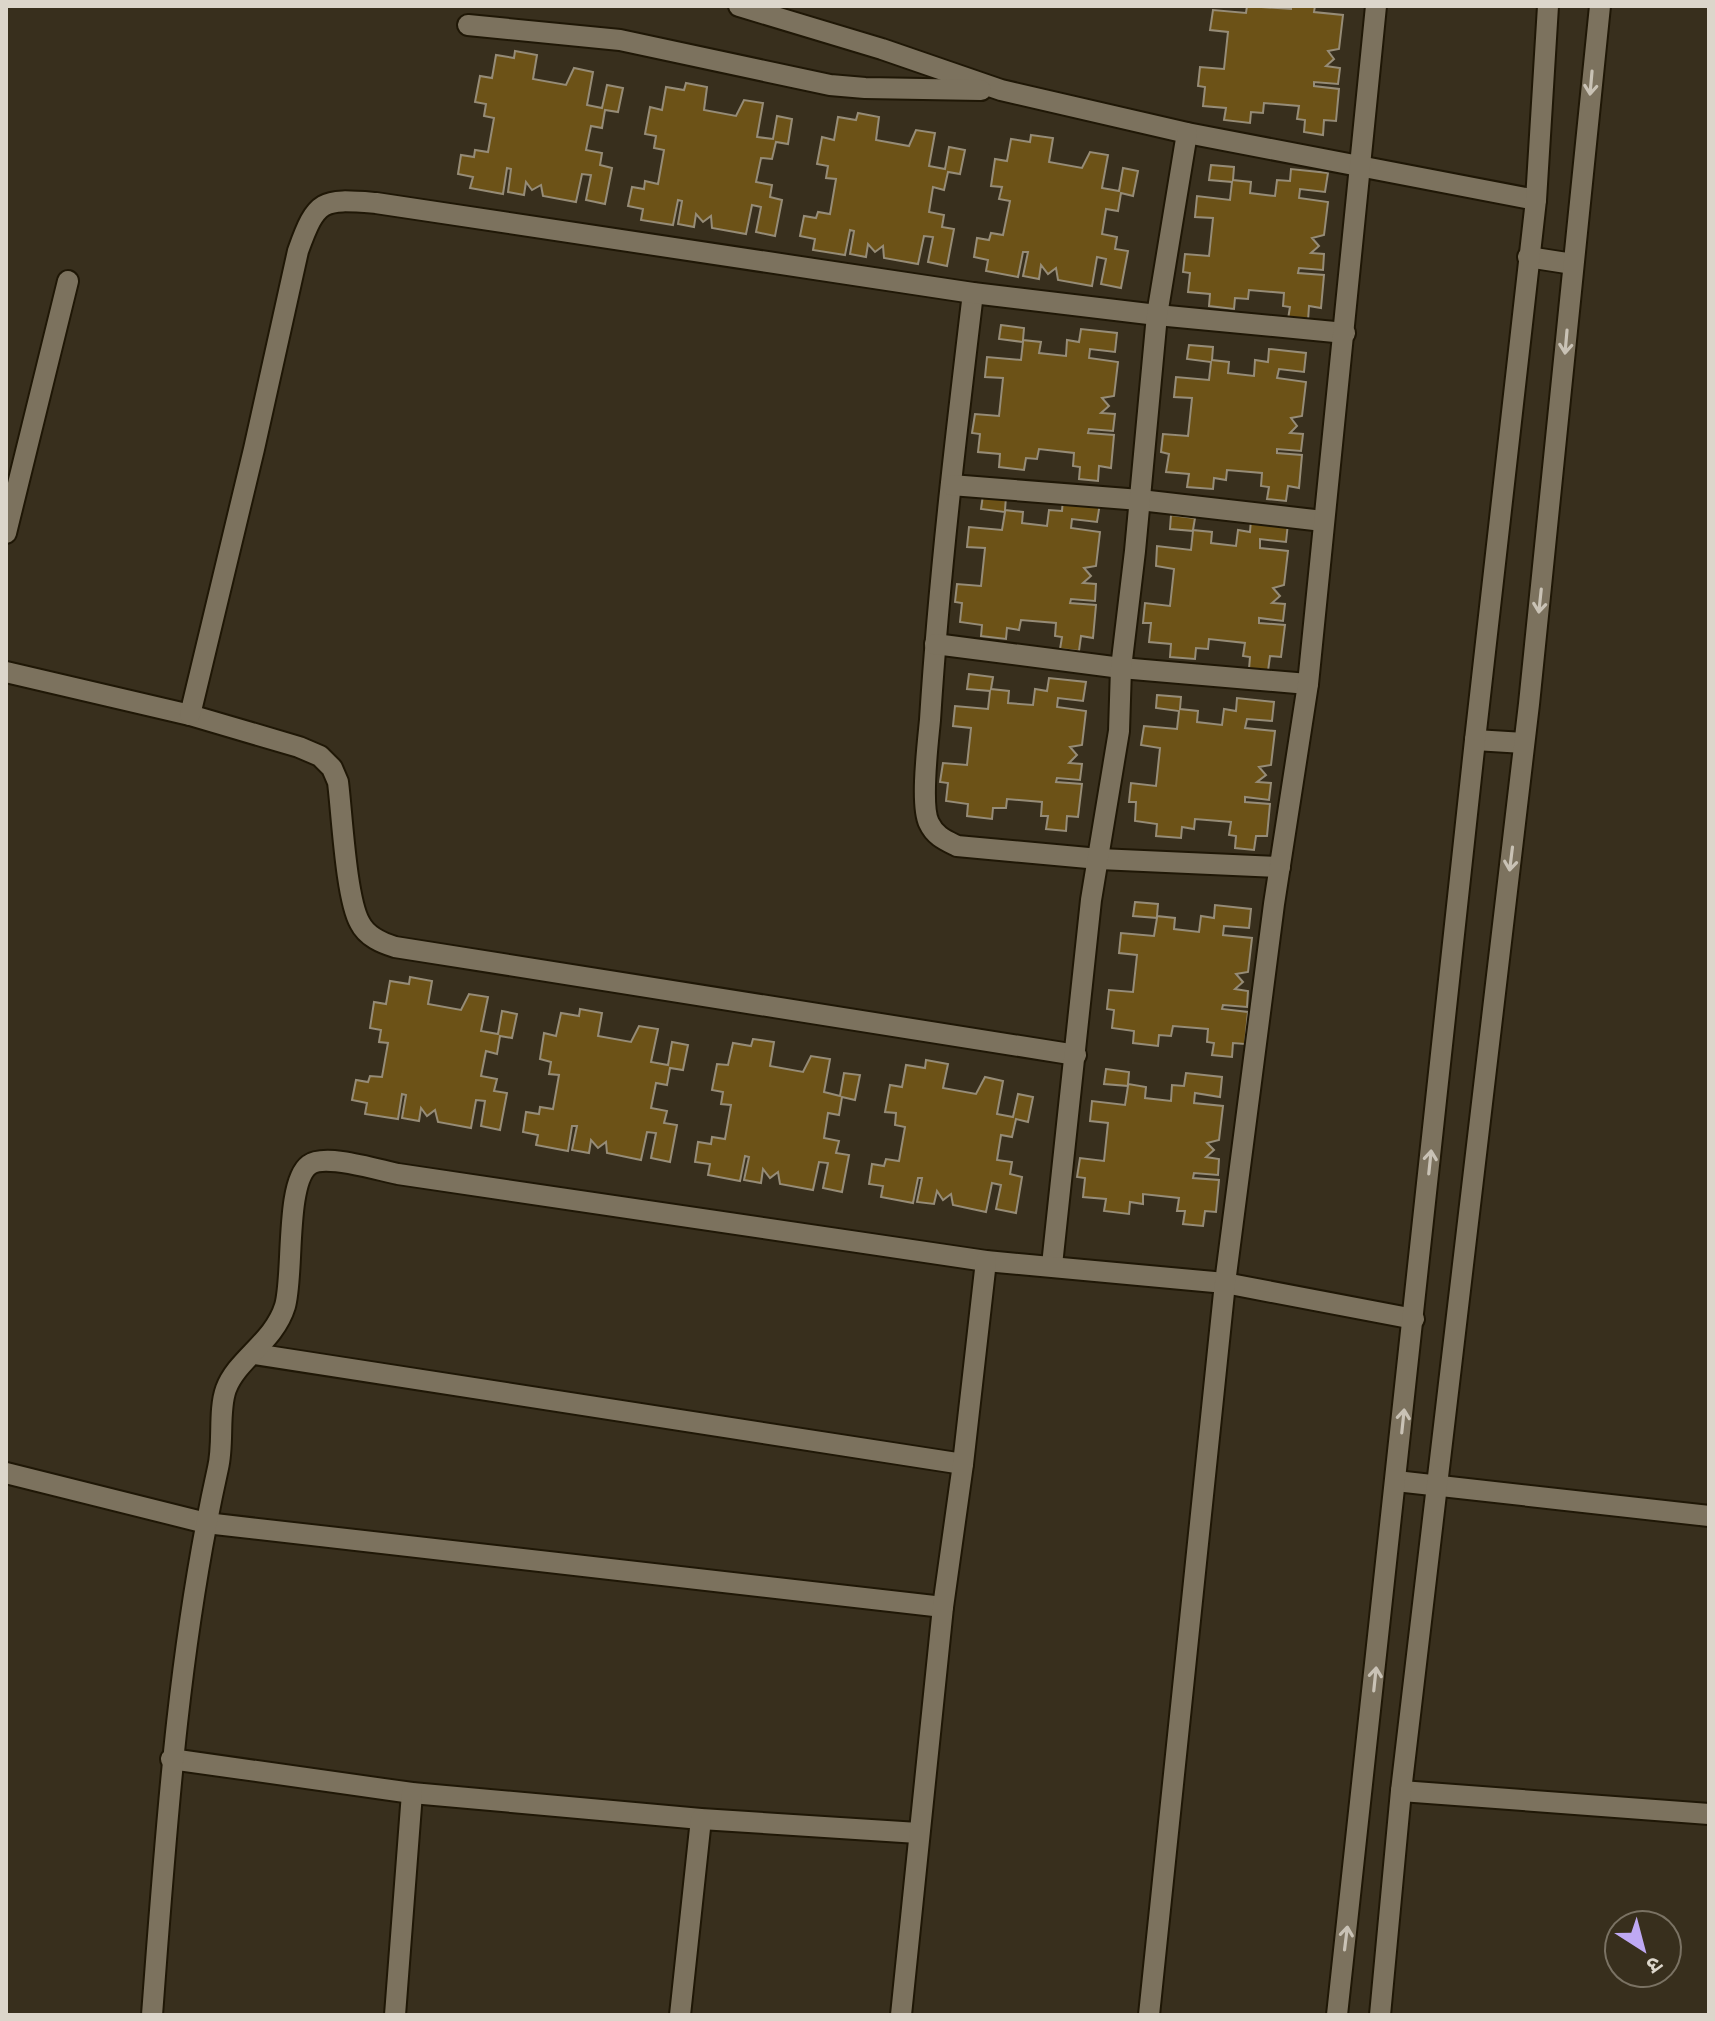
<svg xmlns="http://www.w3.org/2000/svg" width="1715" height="2021" viewBox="0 0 1715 2021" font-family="Spectral,'Noto Sans Devanagari',serif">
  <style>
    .building { fill: #6c5217; stroke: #968c77; stroke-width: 2 }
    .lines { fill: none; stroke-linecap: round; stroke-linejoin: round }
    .street-casing { stroke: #1f1706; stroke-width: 24 }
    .secondary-casing { stroke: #1f1706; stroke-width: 24 }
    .street { stroke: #7c725e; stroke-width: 20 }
    .secondary { stroke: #7c725e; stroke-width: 20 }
    .oneway { stroke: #c9c2b5 }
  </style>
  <rect width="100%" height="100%" fill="#382f1d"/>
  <!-- building -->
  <g class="building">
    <path d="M1247,6l44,3v-3h24l-1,6 29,3 -4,34 -11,2 6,8 -8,7 14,2 -2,16 -24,-2v4l25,3 -3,32 -12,-1 -1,15 -19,-3 1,-12 -8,-1 2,-13 -35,-3 -1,10 -12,-1 -1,11 -26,-3 2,-12 -23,-2 2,-19 -7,-1 2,-19 24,2 4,-37 -18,-2 3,-20 33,3z"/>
    <path d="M515,51l22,4 -4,24 33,6 8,-17 19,4 -6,33 15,3 5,-23 16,3 -5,24 -13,-2 -3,18 -11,-2 -5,24 16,3 -2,12 12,3 -7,36 -19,-4 5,-25 -9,-1 -6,28 -33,-6 -2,-11 -9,5 -6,-8 -2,13 -16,-3 3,-23 -4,-1 -4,26 -33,-6 3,-11 -15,-3 3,-19 13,2 1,-7 13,2 6,-34 -10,-2 2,-12 -11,-2 5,-26 12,2 4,-23 18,3z"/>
    <path d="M686,83l21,4 -3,23 32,6 8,-16 19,3 -6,34 16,2 4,-23 15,3 -4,25 -12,-2 -4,17 -11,-1 -5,24 16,3 -2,12 12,3 -7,36 -19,-4 5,-25 -9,-2 -6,29 -34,-6 -1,-12 -8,6 -7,-8 -2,13 -16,-3 4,-23 -4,-1 -5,25 -32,-5 2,-11 -15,-3 4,-19 12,2 1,-8 13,3 6,-34 -10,-2 2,-12 -11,-2 5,-27 12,3 4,-23 18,3z"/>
    <path d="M858,113l21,4 -3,23 33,6 7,-16 19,3 -6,33 16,3 4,-22 16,3 -5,24 -12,-2 -4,18 -11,-3 -4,25 15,3 -2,12 12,2 -7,37 -19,-4 5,-25 -9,-1 -6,28 -34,-6 -1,-12 -8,6 -7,-8 -2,13 -16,-3 4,-23 -4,-1 -5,25 -32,-5 2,-11 -15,-3 4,-20 12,2 2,-6 12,2 6,-35 -10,-1 2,-12 -11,-2 5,-27 12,3 4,-23 18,3z"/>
    <path d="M1031,135l22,3 -4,24 33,6 8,-16 18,3 -6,33 17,3 4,-23 15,3 -5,25 -12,-3 -3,18 -12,-2 -4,25 15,3 -2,12 13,2 -7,37 -20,-4 5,-25 -9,-2 -5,29 -34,-6 -2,-12 -8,6 -7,-9 -2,14 -16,-3 5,-24h-5l-5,25 -32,-6 2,-11 -14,-3 3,-19 12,2 2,-7 12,2 7,-34 -11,-2 3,-12 -11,-1 4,-27 12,2 4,-22 19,3z"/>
    <path d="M1211,165l23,2 -1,13 18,2 -1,11 25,3 2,-16 13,1 1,-12 37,4 -3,19 -25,-3 -1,9 29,4 -4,33 -12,3 7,8 -8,7 13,1 -1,16 -24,-2 -1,5 26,2 -3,33 -12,-2 -1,15 -20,-2 2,-12 -7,-1 1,-13 -35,-3 -1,9 -13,-1 -1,11 -25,-3 1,-12 -22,-2 2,-19 -7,-1 2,-18 24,2 4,-38 -18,-1 2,-21 33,4 2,-18 -23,-2z"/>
    <path d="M1001,325l23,3 -1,12 18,2 -2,11 27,3 1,-16 12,2 2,-13 36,4 -2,19 -25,-3 -1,9 29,4 -4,34 -12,2 7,8 -8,7 14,1 -2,17 -24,-2 -1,4 26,2 -3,33 -12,-2 -1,15 -19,-2 1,-12 -7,-1 1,-13 -35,-4 -2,10 -11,-1 -2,12 -25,-3 1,-13 -22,-2 2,-18 -8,-1 3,-19 24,2 4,-38 -18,-1 2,-20 34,3 2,-18 -24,-3z"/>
    <path d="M1189,345l24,2 -1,13 17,2 -1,11 26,3 1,-16 13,2 1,-13 37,4 -2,19 -25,-3 -2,9 29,4 -4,34 -11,2 6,8 -7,7 13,1 -2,17 -24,-2v4l25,2 -3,33 -11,-2 -2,15 -19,-2 2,-12 -8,-1 1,-13 -35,-3 -1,10 -12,-2 -1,11 -26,-2 2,-13 -23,-2 3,-18 -8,-2 2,-18 25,2 4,-38 -18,-1 2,-20 33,3 2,-18 -24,-3z"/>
    <path d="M983,495l23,2 -1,13 18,2 -1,11 25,3 2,-16 13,1 1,-12 37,4 -3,19 -25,-3 -1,9 29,4 -4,34 -12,2 7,8 -8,7 13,1 -1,17 -24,-2 -1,4 26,2 -3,33 -12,-2 -2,15 -19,-2 2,-12 -7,-1 1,-13 -35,-3 -2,10 -12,-2 -1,11 -25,-3 1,-11 -22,-3 2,-19 -7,-1 2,-18 24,2 4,-38 -18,-1 2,-20 33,3 3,-18 -24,-3z"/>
    <path d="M1171,515l24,3 -2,12 19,2 -1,11 25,3 2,-16 12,2 1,-13 37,4 -2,19 -26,-3v9l28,3 -4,34 -11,3 7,8 -8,7 13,1 -2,17 -24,-3v5l26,2 -4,32 -11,-1 -2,15 -19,-2 1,-12 -7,-1 2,-13 -36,-4 -1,10 -12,-1 -1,11 -25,-2 1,-13 -22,-2 2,-19h-8l2,-20 25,3 4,-37 -18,-3 1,-20 34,4 2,-19 -23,-2z"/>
    <path d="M969,674l24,3 -2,12 18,2 -1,12 25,2 2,-16 12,2 2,-13 37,4 -3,19 -25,-3 -1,9 29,4 -4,34 -12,2 7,8 -8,8 13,1 -2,16 -23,-2 -1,4 26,2 -4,33 -11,-1 -1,15 -20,-2 2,-13h-7l1,-14 -35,-3 -1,9h-13l-1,11 -25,-3 1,-12 -22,-3 2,-18 -8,-1 3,-19 24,2 4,-37 -18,-2 2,-20 33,3 2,-18 -23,-2z"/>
    <path d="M1157,695l24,2 -1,12 18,2 -1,11 25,3 2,-16 12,2 1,-13 37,4 -2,19 -25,-2 -2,9 30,3 -4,34 -12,2 7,8 -9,7 14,1 -2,17 -24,-3v5l25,2 -3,32h-11l-2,14 -19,-2 1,-12 -7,-1 2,-13 -36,-3 -1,10 -12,-2 -1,11 -25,-2 1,-12 -22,-3 1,-19h-7l2,-19 25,3 4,-38 -19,-3 3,-19 33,3 2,-18 -23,-3z"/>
    <path d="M1135,902l23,2 -1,12 18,2 -1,11 25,3 2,-16 13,2 1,-13 36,4 -2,19 -25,-2 -1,9 29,3 -4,34 -12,2 7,8 -8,7 13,2 -1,16 -24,-2 -1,4 26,3 -3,32 -12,-1 -1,14 -20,-2 2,-12 -7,-1 1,-13 -35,-3 -2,10 -12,-1 -1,11 -25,-3 1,-12 -22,-3 2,-18 -7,-1 2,-19 24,2 4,-37 -18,-2 2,-20 33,3 3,-18 -24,-2z"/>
    <path d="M410,977l22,4 -4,23 33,6 8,-16 19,3 -7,34 17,3 4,-23 15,3 -5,24 -12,-2 -3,18 -11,-3 -5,25 16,3 -3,12 13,2 -7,37 -19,-4 4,-25 -9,-1 -5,28 -33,-6 -3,-12 -8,6 -6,-8 -2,13 -17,-3 4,-23 -4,-1 -4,25 -33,-5 2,-11 -15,-3 4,-20 12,2 2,-6 12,1 6,-34 -9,-1 2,-12 -11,-2 4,-26 12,2 4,-23 19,3z"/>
    <path d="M580,1009l22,4 -4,23 33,6 8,-16 19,3 -7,33 17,3 4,-23 16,3 -5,25 -13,-2 -3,17 -11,-2 -5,25 16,3 -3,12 13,2 -7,37 -19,-4 5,-25 -9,-1 -6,28 -34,-7 -1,-11 -8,6 -7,-8 -2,13 -17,-3 5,-24h-5l-4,25 -32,-6 2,-10 -15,-3 3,-20 13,2 1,-7 13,2 6,-34 -10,-1 2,-12 -11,-3 4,-26 12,3 5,-23 18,3z"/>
    <path d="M753,1039l21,3 -4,24 33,6 8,-16 19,3 -6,33 16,4 4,-23 16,2 -5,25 -13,-3 -3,18 -11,-2 -4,25 15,3 -3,12 13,2 -7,37 -19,-4 5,-25 -9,-1 -6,28 -33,-6 -2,-12 -8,6 -7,-9 -2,14 -17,-3 5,-23 -4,-1 -5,25 -32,-6 2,-11 -15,-2 3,-20 13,2 1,-7 13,2 6,-34 -10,-1 2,-12 -11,-2 5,-26 11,1 5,-22 18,3z"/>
    <path d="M926,1060l22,4 -5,24 33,6 9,-17 18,4 -6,33 16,3 5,-23 15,3 -5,25 -12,-3 -4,18 -11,-2 -4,25 15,2 -2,12 12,3 -6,36 -20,-4 5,-24 -9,-2 -6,29 -33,-7 -2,-11 -8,6 -6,-9 -3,13 -17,-2 5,-24h-4l-5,25 -32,-6 2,-11 -14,-2 3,-20 12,2 2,-7 13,2 6,-34 -10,-2 1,-12 -11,-1 5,-27 12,2 4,-22 19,3z"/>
    <path d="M1106,1069l23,3 -1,12 18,3 -1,11 26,3 1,-16 12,1 2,-13 36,4 -2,20 -25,-4 -1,10 29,3 -4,34 -12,3 7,7 -8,7 13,2 -1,16 -24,-2 -1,5 26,2 -3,32 -11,-1 -2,15 -20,-2 2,-13h-8l2,-13 -36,-4v10l-13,-2 -1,12 -25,-3 2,-12 -23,-2 2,-19 -8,-1 3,-19 24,3 4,-38 -18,-2 2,-20 33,4 3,-19 -24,-2z"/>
  </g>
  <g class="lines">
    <defs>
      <g id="street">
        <path d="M739,6l143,43 119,41 186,43 349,67"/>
        <path d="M468,25l152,15 210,45 35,3 116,2"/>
        <path d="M973,293c-17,142 -34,284 -43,427 -2,22 -10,85 -1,103 6,13 16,17 28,23l142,13 181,8"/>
        <path d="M951,485l189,15 183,21"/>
        <path d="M6,533l62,-252"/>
        <path d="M935,644l186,24 187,16"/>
        <path d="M6,672l184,43 109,32 21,9 12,12 6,14c4,32 8,117 22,141 7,14 22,20 35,24l681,108"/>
        <path d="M190,715l64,-266 44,-198c19,-53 24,-52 78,-48l597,90 184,22 188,18"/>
        <path d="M1052,1265l39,-365 28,-169 2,-63 14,-117 22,-236 30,-182"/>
        <path d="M254,1354l709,110"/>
        <path d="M6,1473l200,50 737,84"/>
        <path d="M1396,1481l313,35"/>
        <path d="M171,1759l241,34 289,26 217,14"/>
        <path d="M1401,1791l308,23"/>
        <path d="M152,2015c14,-184 26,-368 66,-547 6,-25 0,-57 8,-79 11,-30 48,-47 59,-83 9,-31 0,-123 24,-141 16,-12 69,5 89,9l588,87 239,22 189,36"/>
        <path d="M395,2015l17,-222"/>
        <path d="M680,2015l21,-196"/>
        <path d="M901,2015l42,-408 20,-143 23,-203"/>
        <path d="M1149,2015l76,-732 49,-379 34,-220 68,-678"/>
      </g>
      <g id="secondary">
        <path d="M1528,257l45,7"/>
        <path d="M1475,740l49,3"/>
        <path d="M1337,2015l138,-1275 61,-540 12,-194"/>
        <path d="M1380,2015l21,-224 128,-1087 71,-698"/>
      </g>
    </defs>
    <!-- street casing -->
    <use href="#street" class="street-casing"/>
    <!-- secondary casing -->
    <use href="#secondary" class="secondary-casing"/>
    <!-- street -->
    <use href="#street" class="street"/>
    <!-- secondary -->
    <use href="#secondary" class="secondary"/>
  </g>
  <!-- one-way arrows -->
  <defs><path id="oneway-shaft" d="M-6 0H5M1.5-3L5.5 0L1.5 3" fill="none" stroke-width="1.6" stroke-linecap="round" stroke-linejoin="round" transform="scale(2)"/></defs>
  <g class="oneway">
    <use href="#oneway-shaft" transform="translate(1591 83) rotate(95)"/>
    <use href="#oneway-shaft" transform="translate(1566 342) rotate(95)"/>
    <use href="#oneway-shaft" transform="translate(1540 601) rotate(96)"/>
    <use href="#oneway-shaft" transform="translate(1511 859) rotate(97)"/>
    <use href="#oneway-shaft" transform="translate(1430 1162) rotate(-84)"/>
    <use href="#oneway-shaft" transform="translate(1403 1421) rotate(-84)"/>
    <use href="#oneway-shaft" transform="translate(1375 1679) rotate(-84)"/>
    <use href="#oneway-shaft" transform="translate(1346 1938) rotate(-83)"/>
  </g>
  <!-- border -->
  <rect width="1715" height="2021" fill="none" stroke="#dcd6cb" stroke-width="16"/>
  <!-- north arrow -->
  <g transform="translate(1643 1949) rotate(144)"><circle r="38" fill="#382f1d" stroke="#7a7263" stroke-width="2"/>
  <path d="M0-6L14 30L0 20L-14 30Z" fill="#bfa9f4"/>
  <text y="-12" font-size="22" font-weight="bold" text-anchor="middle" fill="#dcd6cb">उ</text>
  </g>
</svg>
